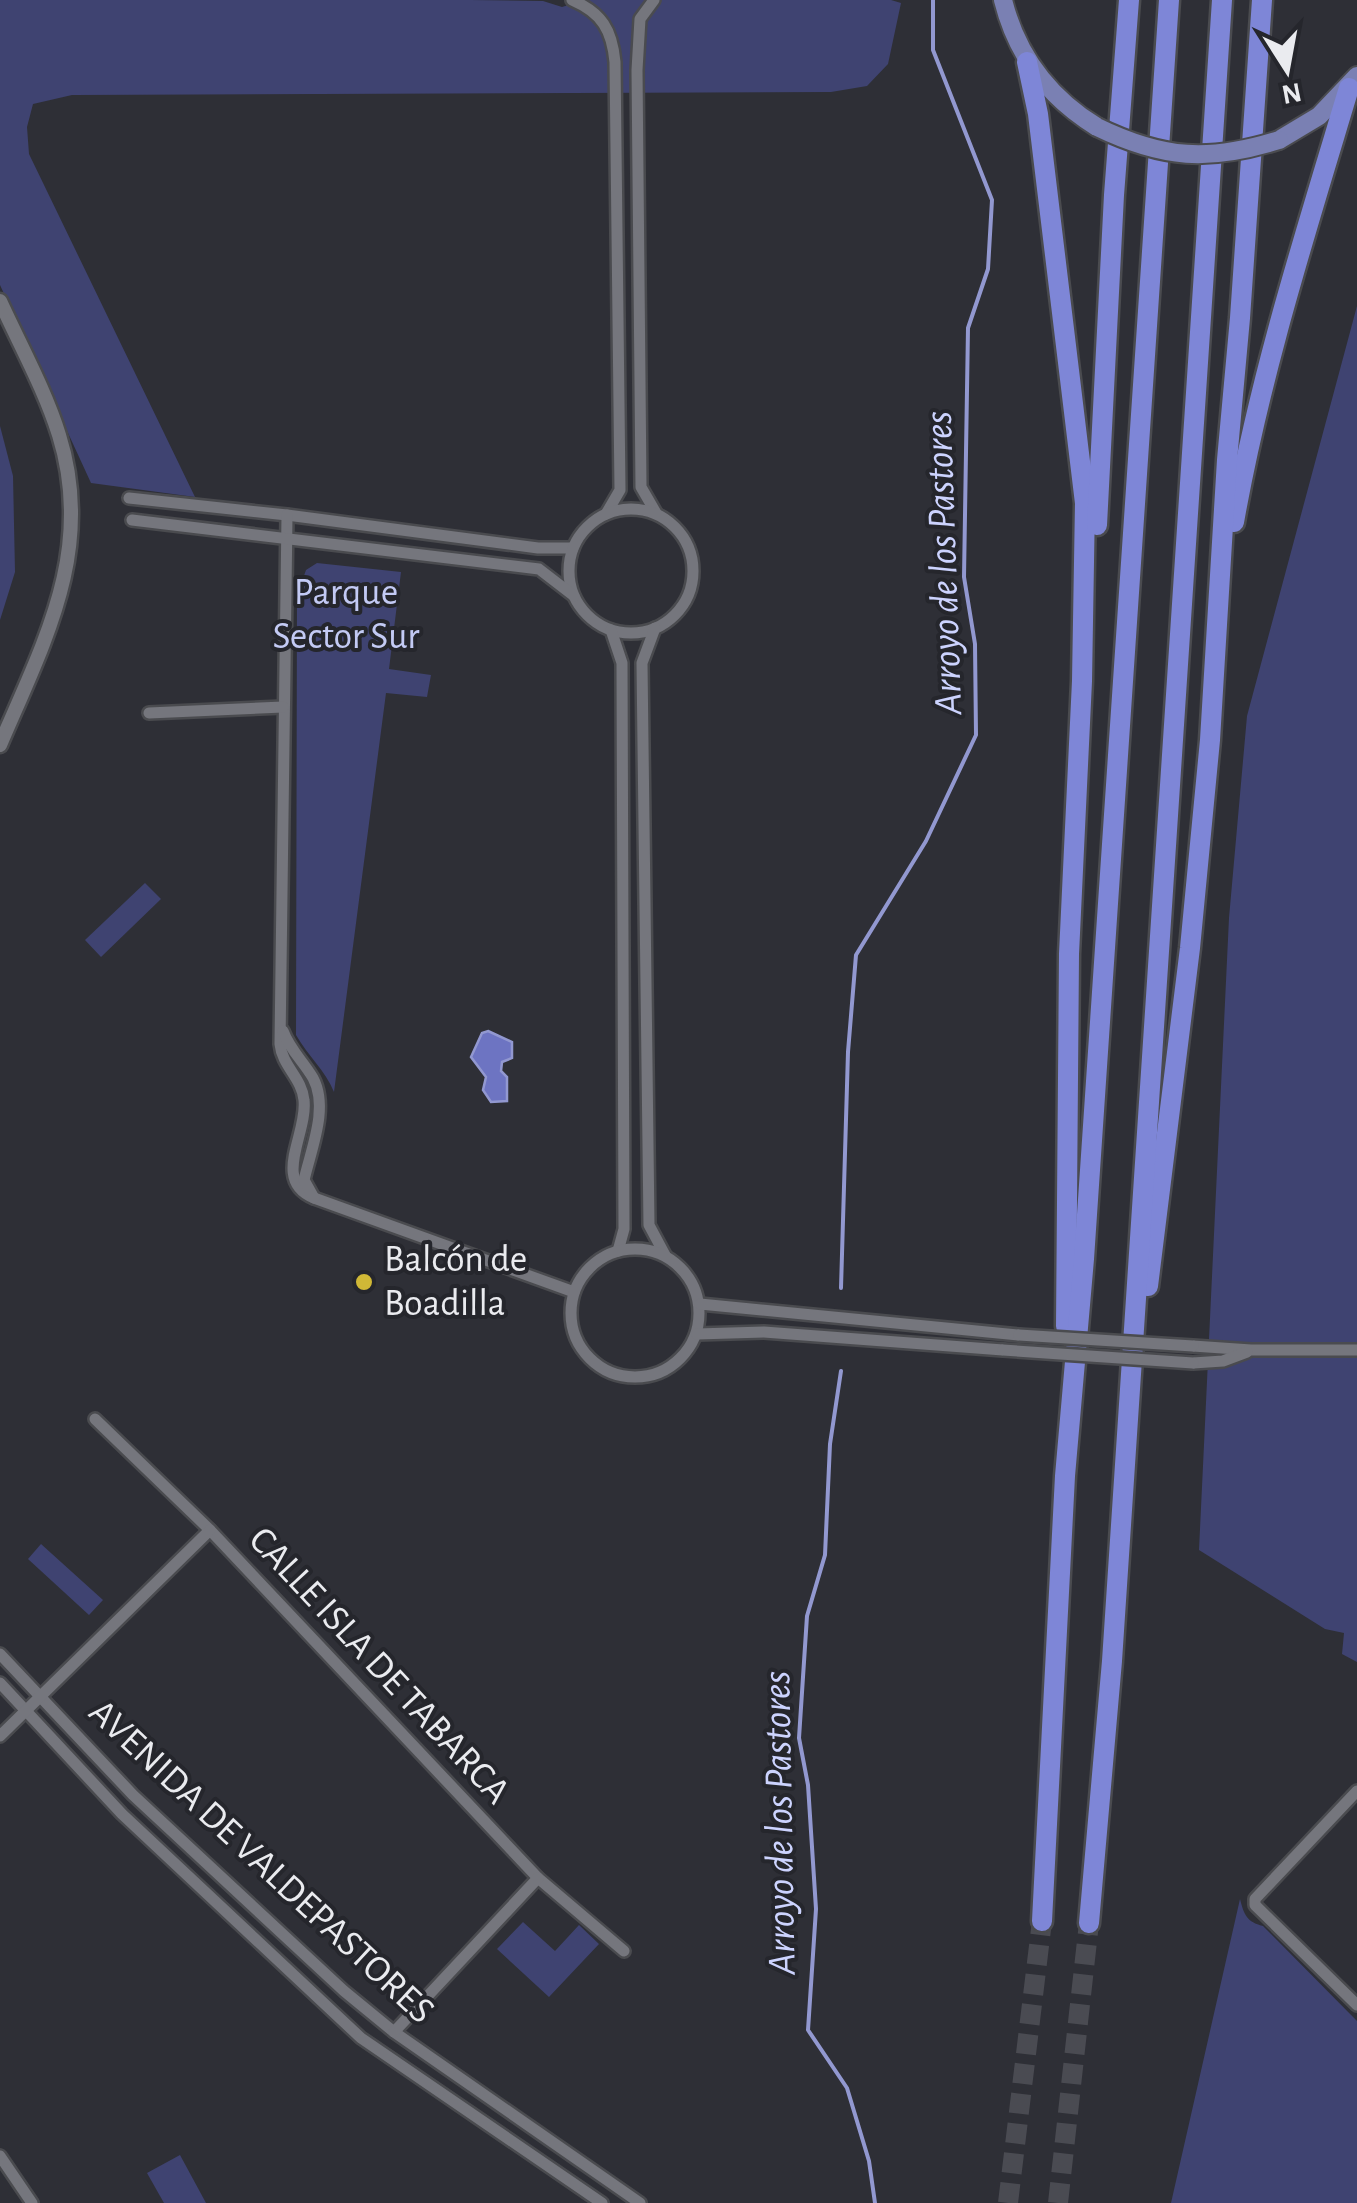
<svg xmlns="http://www.w3.org/2000/svg" width="1357" height="2203" viewBox="0 0 1357 2203" font-family="'Alegreya Sans',sans-serif">
  <style>
    .green { fill: #3f4371 }
    .water { fill: #6d74c2; stroke: #9298d0; stroke-width: 2.5 }
    .lines { fill: none; stroke-linecap: round; stroke-linejoin: round }
    .stream { stroke: #9298d0; stroke-width: 4 }
    .motorway-tunnel { stroke: #4a4b52; stroke-width: 20; stroke-dasharray: 20 10; stroke-linecap: butt }
    .minor-casing { stroke: #4a4b4f; stroke-width: 16 }
    .tertiary-casing { stroke: #4a4b4f; stroke-width: 19 }
    .primary-casing { stroke: #4a4b4f; stroke-width: 22 }
    .motorway-casing { stroke: #4a4b4f; stroke-width: 25 }
    .minor { stroke: #75767d; stroke-width: 11 }
    .tertiary { stroke: #75767d; stroke-width: 14 }
    .primary { stroke: #7a80b3; stroke-width: 18 }
    .motorway { stroke: #7e86d7; stroke-width: 20 }
    .minor-bridge-casing { stroke: #4a4b4f; stroke-width: 16; stroke-linecap: butt }
    .primary-bridge-casing { stroke: #4a4b4f; stroke-width: 22; stroke-linecap: butt }
    .minor-bridge { stroke: #75767d; stroke-width: 11 }
    .primary-bridge { stroke: #7a80b3; stroke-width: 18 }
    .poi-dot { fill: #d0b836; stroke: #25262c; stroke-width: 4 }
    .labels { text-anchor: middle; dominant-baseline: central; stroke-width: 8; stroke-linejoin: round; paint-order: stroke }
    .park-label { font-size: 38px; fill: #c3caf4; stroke: #25262c }
    .poi-label { font-size: 38px; fill: #eaebef; stroke: #25262c; text-anchor: start }
    .street-label { font-size: 38px; fill: #eaebef; stroke: #25262c }
    .water-label { font-size: 40px; font-style: italic; fill: #ccd3fe; stroke: #25262c }
  </style>
  <rect width="100%" height="100%" fill="#2e2f36"/>
  <!-- green -->
  <g class="green">
    <path d="M0,0h470l73,1 19,6 23,-7h306l10,3 -13,61 -21,22 -36,6 -759,3 -39,9 -6,23 2,27 166,343 -104,-14 -91,-198z"/>
    <path d="M1357,306v1356l-15,-8 2,-21 -19,-4 -126,-79 30,-632 18,-202z"/>
    <path d="M0,426l13,50 2,96 -15,48z"/>
    <path d="M317,563l84,9 -12,97 42,6 -4,22 -41,-4 -52,399c-9,-22 -26,-36 -38,-57l1,-439 9,-26z"/>
    <path d="M145,883l16,16 -60,58 -16,-17z"/>
    <path d="M41,1544l62,56 -14,15 -61,-56z"/>
    <path d="M1240,1899c4,16 7,23 23,27l94,95v182h-186z"/>
    <path d="M523,1922l32,29 24,-26 20,19 -50,53 -52,-48z"/>
    <path d="M180,2155l26,48h-42l-17,-30z"/>
  </g>
  <!-- water -->
  <path class="water" d="M488,1031l24,11v16l-10,4 -1,9 6,6v24l-16,1 -8,-12 3,-13 -15,-20 11,-24z"/>
  <g class="lines">
    <!-- stream -->
    <g class="stream">
      <path d="M841,1288l7,-236 8,-97 70,-114 50,-106 -1,-91 -11,-67 4,-249 20,-59 4,-69 -59,-150v-50"/>
      <path d="M841,1371l-11,73 -5,111 -18,61 -8,122 9,47 8,124 -8,121 39,58 22,73 6,42"/>
    </g>
    <!-- motorway-tunnel -->
    <g class="motorway-tunnel">
      <path d="M1008,2203l34,-282"/>
      <path d="M1058,2203l31,-280"/>
    </g>
    <defs>
      <g id="minor">
        <path d="M572,0c30,13 40,30 43,62l5,428 -14,24"/>
        <path d="M654,0l-14,19 -3,51 4,417 15,26"/>
        <path d="M129,498l158,17 251,33h35"/>
        <circle cx="631" cy="571" r="62"/>
        <path d="M287,515l-7,529c2,22 22,34 24,56 4,34 -33,80 10,98l260,94"/>
        <path d="M132,520l407,49 35,27"/>
        <path d="M655,628l-13,35 7,562 16,30"/>
        <path d="M611,630l11,33 2,566 -6,22"/>
        <path d="M149,713l134,-6"/>
        <path d="M283,1031c7,19 20,30 30,47 16,30 -2,71 -9,102l10,18"/>
        <circle cx="635" cy="1313" r="64"/>
        <path d="M700,1304l319,31"/>
        <path d="M697,1334l67,-2 239,18"/>
        <path d="M1193,1346l58,4h106"/>
        <path d="M1193,1363l30,-2 24,-9"/>
        <path d="M95,1419l115,111 328,348 86,73"/>
        <path d="M0,1654l133,141 211,196 50,41 246,171"/>
        <path d="M0,1683l122,131 239,224 241,165"/>
        <path d="M0,1736l210,-206"/>
        <path d="M1357,1791l-102,108v6l102,100"/>
        <path d="M394,2032l144,-154"/>
        <path d="M0,2156l32,47"/>
      </g>
      <path id="tertiary" d="M0,301c20,44 45,89 59,134 36,115 -15,207 -59,310"/>
      <g id="primary">
        <path d="M1003,0c14,56 45,97 94,127"/>
        <path d="M1279,140l40,-24 38,-40"/>
      </g>
      <g id="motorway">
        <path d="M1027,62l11,52 47,389 -3,178 -13,273 -3,372"/>
        <path d="M1234,522c26,-147 72,-291 115,-434"/>
        <path d="M1097,525l17,-330 15,-195"/>
        <path d="M1148,1286l42,-338 20,-208 17,-280 13,-142 22,-318"/>
        <path d="M1042,1921l23,-445 19,-217 85,-1259"/>
        <path d="M1089,1923l23,-262 110,-1661"/>
      </g>
    </defs>
    <!-- minor casing -->
    <use href="#minor" class="minor-casing"/>
    <!-- tertiary casing -->
    <use href="#tertiary" class="tertiary-casing"/>
    <!-- primary casing -->
    <use href="#primary" class="primary-casing"/>
    <!-- motorway casing -->
    <use href="#motorway" class="motorway-casing"/>
    <!-- minor -->
    <use href="#minor" class="minor"/>
    <!-- tertiary -->
    <use href="#tertiary" class="tertiary"/>
    <!-- primary -->
    <use href="#primary" class="primary"/>
    <!-- motorway -->
    <use href="#motorway" class="motorway"/>
    <defs>
      <g id="minor-bridge">
        <path d="M1019,1335l174,11"/>
        <path d="M1003,1350l190,13"/>
      </g>
      <path id="primary-bridge" d="M1097,127c66,32 112,35 182,13"/>
    </defs>
    <!-- minor-bridge casing -->
    <use href="#minor-bridge" class="minor-bridge-casing"/>
    <!-- primary-bridge casing -->
    <use href="#primary-bridge" class="primary-bridge-casing"/>
    <!-- minor-bridge -->
    <use href="#minor-bridge" class="minor-bridge"/>
    <!-- primary-bridge -->
    <use href="#primary-bridge" class="primary-bridge"/>
  </g>
  <!-- markers -->
  <circle class="poi-dot" cx="364" cy="1282" r="10"/>
  <g class="labels">
    <!-- park labels -->
    <g class="park-label">
      <text x="346" y="593">Parque<tspan x="346" dy="44">Sector Sur</tspan></text>
    </g>
    <!-- poi labels -->
    <g class="poi-label">
      <text x="384" y="1260">Balcón de<tspan x="384" dy="44">Boadilla</tspan></text>
    </g>
    <!-- street labels -->
    <g class="street-label">
      <text transform="translate(379 1666) rotate(47)">CALLE ISLA DE TABARCA</text>
      <text transform="translate(261 1862) rotate(43)">AVENIDA DE VALDEPASTORES</text>
    </g>
    <!-- water labels -->
    <g class="water-label">
      <text transform="translate(944 563) rotate(-92)">Arroyo de los Pastores</text>
      <text transform="translate(780 1823) rotate(-91)">Arroyo de los Pastores</text>
    </g>
  </g>
  <!-- north arrow -->
  <g transform="translate(1287 70) rotate(169)" stroke="#25262c" stroke-width="8" paint-order="stroke">
  <path d="M0-8L18 38L0 25L-18 38Z" fill="#eaebef"/>
  <text y="-15" font-size="28" font-weight="bold" text-anchor="middle" fill="#eaebef">N</text>
  </g>
</svg>
